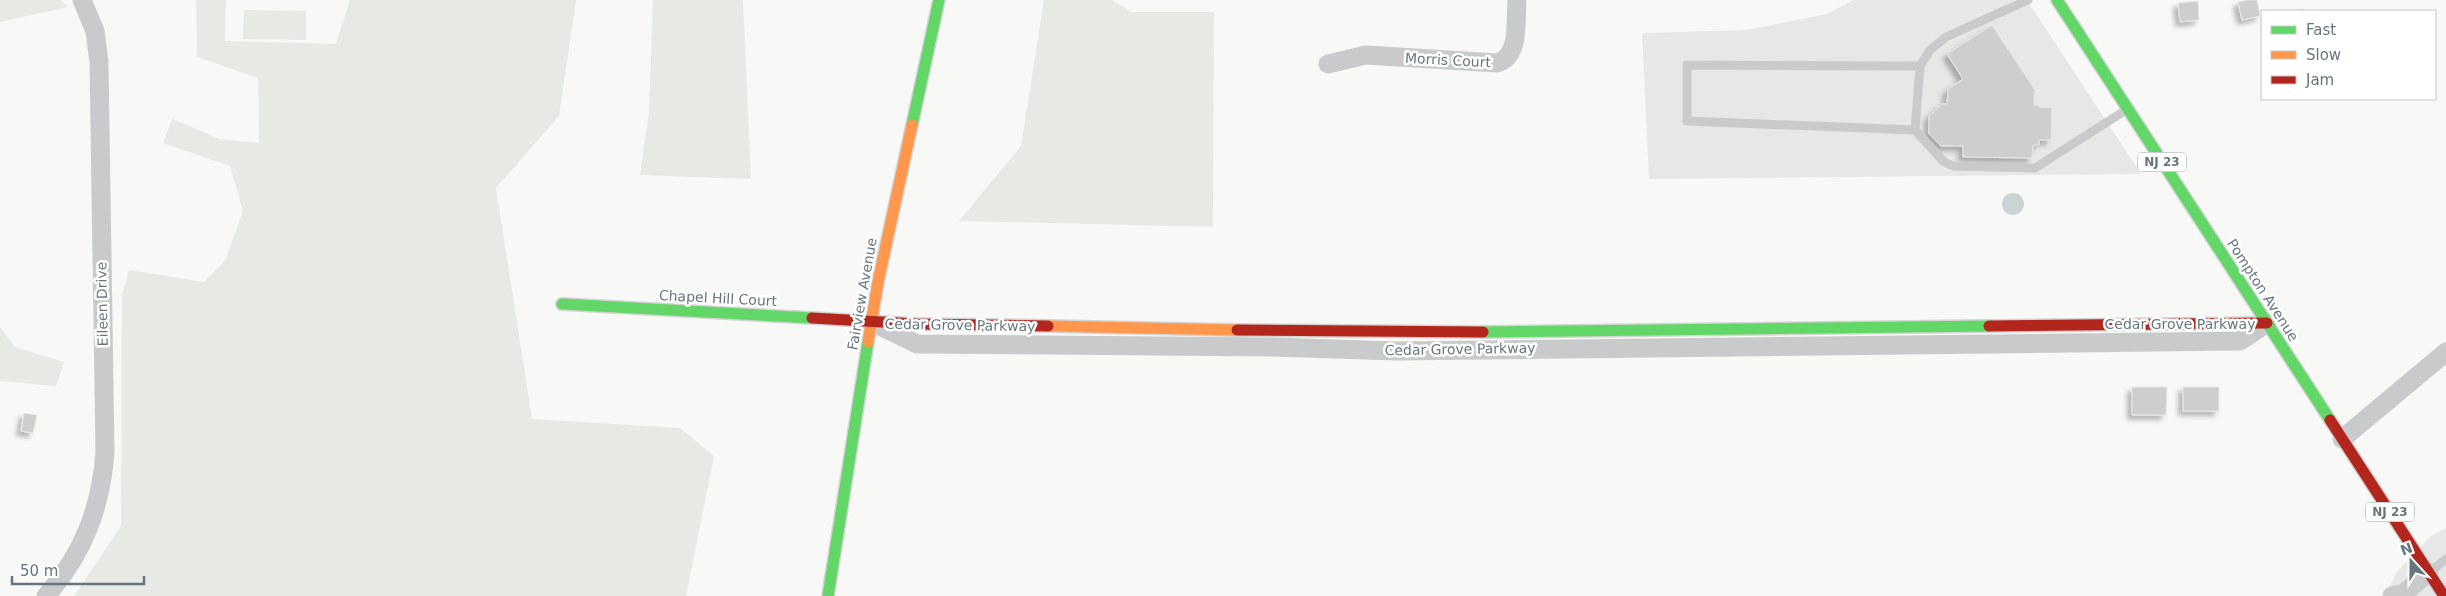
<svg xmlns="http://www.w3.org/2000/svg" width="2446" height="596" viewBox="0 0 2446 596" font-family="'DejaVu Sans',sans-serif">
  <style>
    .built { fill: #e6e8e7 }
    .green { fill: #e7e9e5 }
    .water { fill: #cbd3d5 }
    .building { fill: #cdcfcf; stroke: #e8e8e6; filter: url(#shadow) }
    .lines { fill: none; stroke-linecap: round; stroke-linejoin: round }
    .fast-casing { stroke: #d3d4d4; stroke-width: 14 }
    .slow-casing { stroke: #d3d4d4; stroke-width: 14 }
    .jam-casing { stroke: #d3d4d4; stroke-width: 14 }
    .lane { stroke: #c9cacb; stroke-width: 9 }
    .street { stroke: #c9cacb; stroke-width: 19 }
    .fast { stroke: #63d668; stroke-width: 11 }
    .slow { stroke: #ff974d; stroke-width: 11 }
    .jam { stroke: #b3261e; stroke-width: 11 }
    .labels { text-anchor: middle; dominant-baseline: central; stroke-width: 5; stroke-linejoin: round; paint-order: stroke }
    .shield { fill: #fff; stroke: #949fa5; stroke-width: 1 }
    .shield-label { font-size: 12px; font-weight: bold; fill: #66767e }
    .street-label { font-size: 14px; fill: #66767e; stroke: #fff }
  </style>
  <defs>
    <filter id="shadow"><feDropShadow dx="-4.5" dy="4.5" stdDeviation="2.5" flood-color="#0004"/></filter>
  </defs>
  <rect width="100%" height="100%" fill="#f8f8f7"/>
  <!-- built -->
  <g class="built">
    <path d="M1853,0h174l114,174 -492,5 -7,-146 104,-3 81,-16z"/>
    <path d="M2446,528v68h-61l12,-24 34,-36z"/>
  </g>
  <!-- green -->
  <g class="green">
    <path d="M0,0h60l8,7 -68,15z"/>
    <path d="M196,0h30l-1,41 111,3 14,-44h226l-17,116 -63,72 36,231 148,9 34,28 -28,140h-612l47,-70 1,-231 7,-25 75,12 21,-21 18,-50 -13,-45 -67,-23 9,-24 48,20 39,4 -1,-65 -61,-21z"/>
    <path d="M653,0h90l8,179 -111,-4 9,-63z"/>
    <path d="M1044,0h68l20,12h82l-1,215 -254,-6 62,-75z"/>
    <path d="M244,10l62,1v29l-63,-1z"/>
    <path d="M0,327l15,20 49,15 -8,24 -56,-5z"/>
  </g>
  <!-- water -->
  <circle class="water" cx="2013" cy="204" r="11"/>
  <!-- building -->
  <g class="building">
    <path d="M2247,0h10l3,16 -18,4 -4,-18z"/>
    <path d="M2198,1l1,19 -19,2 -2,-19z"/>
    <path d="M2303,9l1,2h-22z"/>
    <path d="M1992,25l43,65 -1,15h5v2l13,1 -1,32h-12v5h-6l-1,13 -69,-1v-11h-22l-12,-12v-18l13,-12h5l1,-15 15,-10 -16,-25z"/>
    <path d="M2132,387h35l-1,28h-34z"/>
    <rect x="2183" y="387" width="36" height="24"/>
    <path d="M24,413l13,2 -4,18 -12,-2z"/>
  </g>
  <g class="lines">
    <defs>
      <g id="fast">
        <path d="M2057,0l273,420"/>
        <path d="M912,125l27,-125"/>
        <path d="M562,304l250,14"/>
        <path d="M1483,332l506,-6"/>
        <path d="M828,596l40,-254"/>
      </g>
      <g id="slow">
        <path d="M1048,326l189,4"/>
        <path d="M868,342l10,-60 34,-157"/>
      </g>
      <g id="jam">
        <path d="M812,318l104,6 132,2"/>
        <path d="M1989,326l278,-3"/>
        <path d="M1237,330l246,2"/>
        <path d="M2330,420l114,176"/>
      </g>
    </defs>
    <!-- fast casing -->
    <use href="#fast" class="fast-casing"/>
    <!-- slow casing -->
    <use href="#slow" class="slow-casing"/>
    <!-- jam casing -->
    <use href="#jam" class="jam-casing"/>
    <!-- lane -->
    <g class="lane">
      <path d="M2028,0l-82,37 -16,13 -10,16 -233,-1v56l228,9 29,32 9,4 82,2 91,-58"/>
      <path d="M1915,130l5,-64"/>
      <path d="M2431,571l15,-12"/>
    </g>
    <!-- street -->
    <g class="street">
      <path d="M1328,64l38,-9 131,8c24,-7 18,-43 20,-63"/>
      <path d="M878,325l39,19 354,3 126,4 843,-10 27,-18"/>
      <path d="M2342,439l104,-87"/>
      <path d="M46,596c37,-42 55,-88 59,-144l-6,-390 -4,-31 -13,-31"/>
      <path d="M2392,596l12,-3 25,-21"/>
    </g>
    <!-- fast -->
    <use href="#fast" class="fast"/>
    <!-- slow -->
    <use href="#slow" class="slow"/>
    <!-- jam -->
    <use href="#jam" class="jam"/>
  </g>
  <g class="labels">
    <!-- shield labels -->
    <g class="shield">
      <rect x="2138" y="152.5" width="48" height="19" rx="4"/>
      <rect x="2366" y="502.5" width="48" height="19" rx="4"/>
    </g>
    <g class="shield-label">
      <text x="2162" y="162">NJ 23</text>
      <text x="2390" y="512">NJ 23</text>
    </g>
    <!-- street labels -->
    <g class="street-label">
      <text transform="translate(1448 60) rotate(3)">Morris Court</text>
      <text transform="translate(2263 290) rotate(57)">Pompton Avenue</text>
      <text transform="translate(862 294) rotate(-80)">Fairview Avenue</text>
      <text transform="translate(718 298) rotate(3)">Chapel Hill Court</text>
      <text transform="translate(102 304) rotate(-91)">Eileen Drive</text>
      <text x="2180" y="324">Cedar Grove Parkway</text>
      <text transform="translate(960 325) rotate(1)">Cedar Grove Parkway</text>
      <text transform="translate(1460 349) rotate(-1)">Cedar Grove Parkway</text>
    </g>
  </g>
  <!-- legend -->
  <rect x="2261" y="10" width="175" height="90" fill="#ffffff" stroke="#c2c8cb"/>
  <rect x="2271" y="26" width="25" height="8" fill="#63d668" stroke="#c2c8cb"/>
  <text x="2306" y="35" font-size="15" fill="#66767e">Fast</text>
  <rect x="2271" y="51" width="25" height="8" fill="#ff974d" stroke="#c2c8cb"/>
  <text x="2306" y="60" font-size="15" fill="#66767e">Slow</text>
  <rect x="2271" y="76" width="25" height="8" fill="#b3261e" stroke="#c2c8cb"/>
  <text x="2306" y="85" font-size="15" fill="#66767e">Jam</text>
  <!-- north arrow -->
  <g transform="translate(2411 561) rotate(339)" stroke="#ffffff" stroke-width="4" paint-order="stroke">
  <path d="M0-4L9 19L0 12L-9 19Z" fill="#66767e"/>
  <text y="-8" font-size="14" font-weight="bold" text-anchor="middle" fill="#66767e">N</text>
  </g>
  <!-- scale -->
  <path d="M12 576v8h132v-8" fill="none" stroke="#66767e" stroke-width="2.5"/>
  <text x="20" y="576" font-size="15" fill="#66767e" stroke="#ffffff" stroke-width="4" paint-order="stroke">50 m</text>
</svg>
